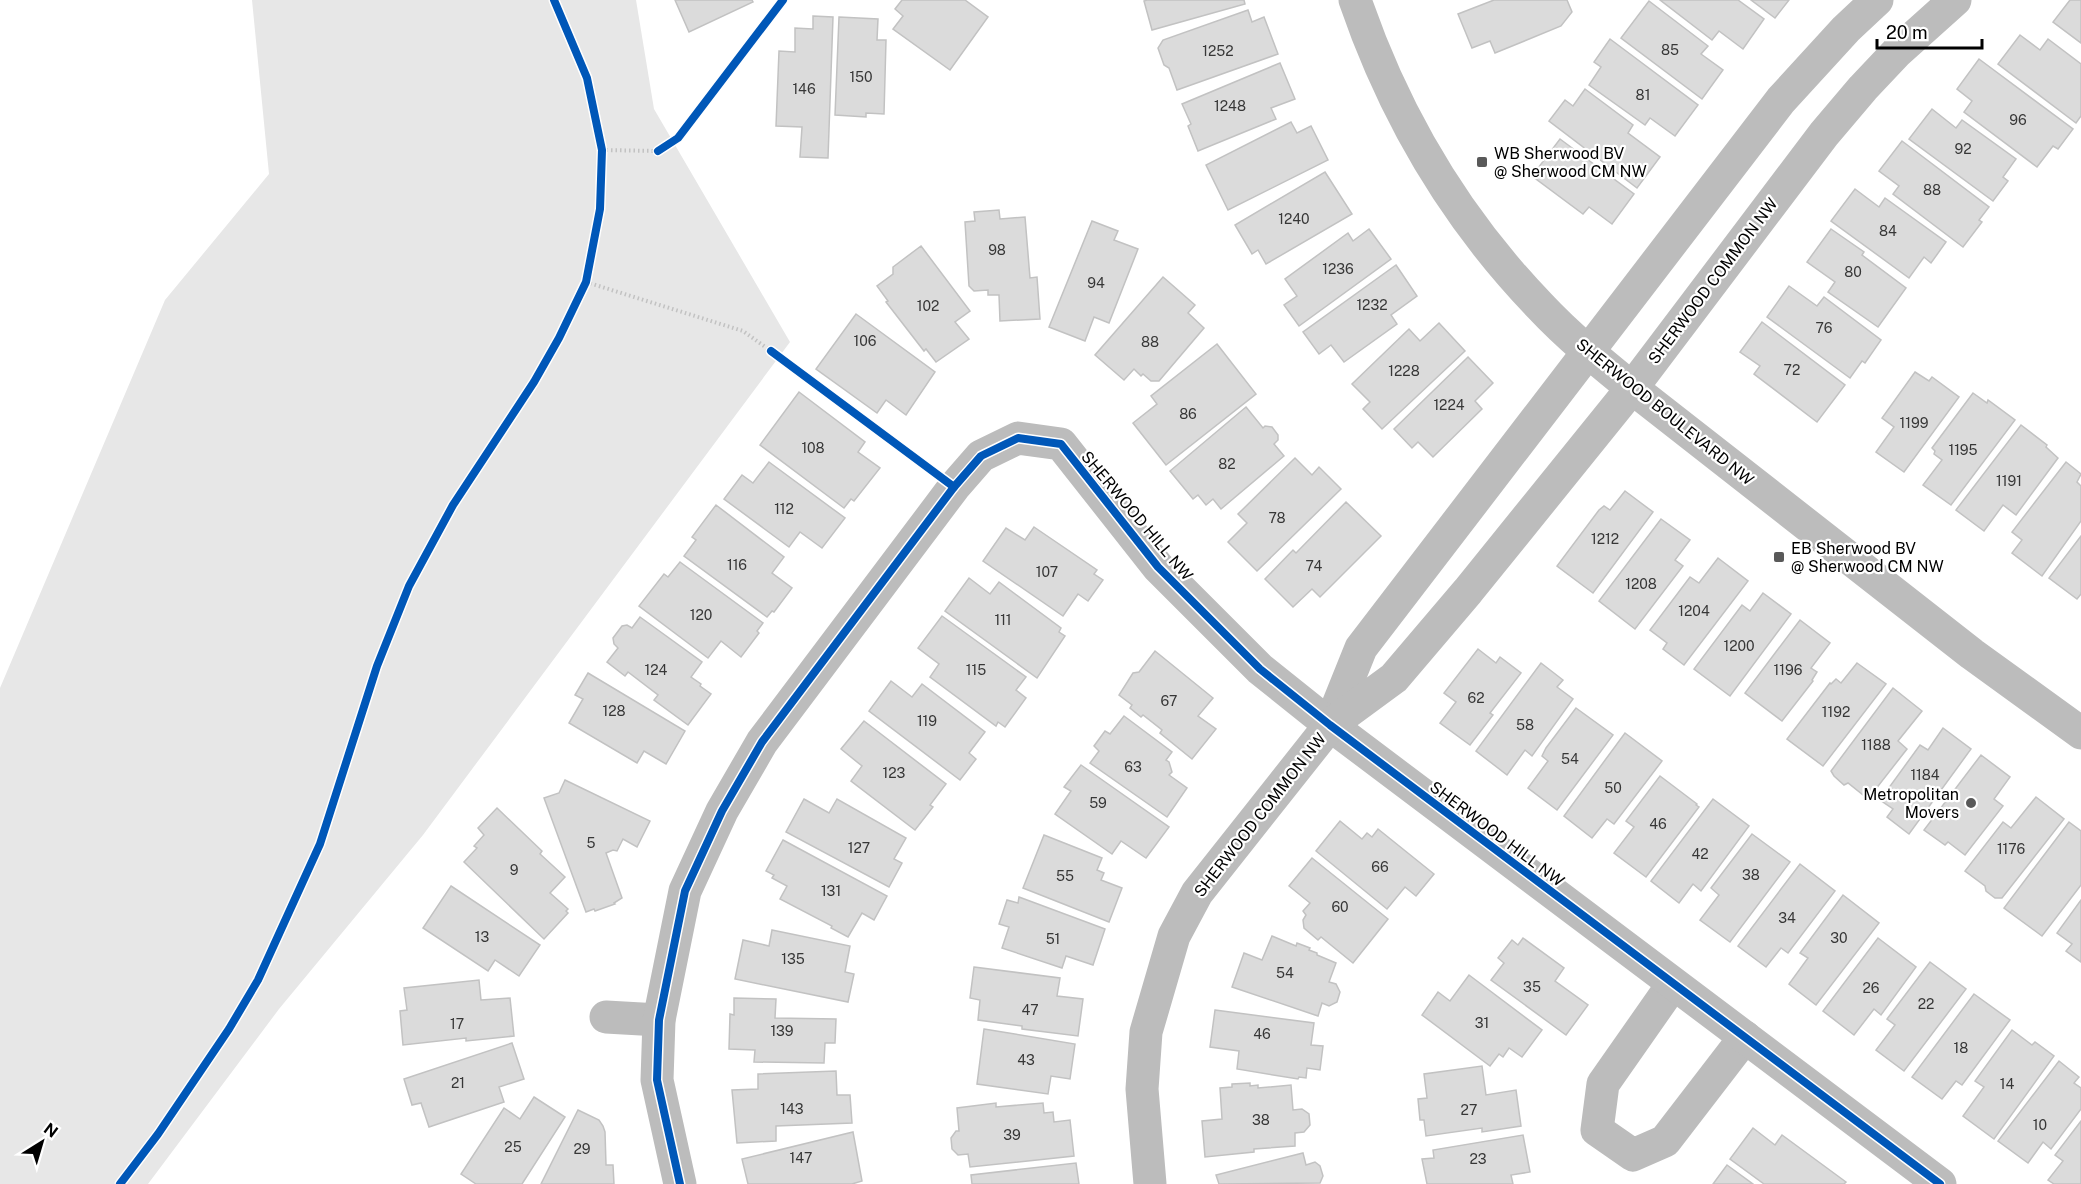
<svg xmlns="http://www.w3.org/2000/svg" width="2081" height="1184" viewBox="0 0 2081 1184" font-family="'Public Sans',sans-serif">
  <style>
    .green { fill: #e7e7e7 }
    .building { fill: #dbdbdb; stroke: #c2c2c2; stroke-width: 1.5 }
    .lines { fill: none; stroke-linecap: round; stroke-linejoin: round }
    .path { stroke: #c2c2c2; stroke-width: 4; stroke-dasharray: 1.5 3; stroke-linecap: butt }
    .minor { stroke: #bcbcbc; stroke-width: 33 }
    .cycleway-casing { stroke: #fff; stroke-width: 11 }
    .cycleway { stroke: #0057b8; stroke-width: 8 }
    .poi-dot { fill: #595959; stroke: #fff; stroke-width: 2 }
    .labels { text-anchor: middle; dominant-baseline: central; stroke-width: 4.5; stroke-linejoin: round; paint-order: stroke }
    .number-label { font-size: 14px; fill: #373737 }
    .poi-label { font-size: 16px; fill: #000; stroke: #fff; text-anchor: start }
    .street-label { font-size: 16px; fill: #000; stroke: #fff }
  </style>
  <rect width="100%" height="100%" fill="#fff"/>
  <!-- green -->
  <path class="green" d="M252,0h384l18,109 136,233 -367,493 -144,174 -131,175h-148v-496l165,-388 104,-126z"/>
  <!-- building -->
  <g class="building">
    <path d="M675,0h77l1,2 -64,30z"/>
    <path d="M902,0h63l23,17 -38,53 -57,-41 10,-13 -8,-7z"/>
    <path d="M1147,0h97l1,4 -93,26 -8,-29z"/>
    <path d="M1494,0h73l5,12 -11,14 -66,27 -5,-12 -18,7 -14,-34z"/>
    <path d="M1660,0h78l26,19 -21,30 -24,-18 -7,9z"/>
    <path d="M1751,0h38l-14,18z"/>
    <path d="M2070,0h11v43l-28,-21z"/>
    <path d="M1649,1l59,45 -7,8 22,16 -21,29 -81,-61z"/>
    <path d="M1248,10l4,12 12,-5 14,37 -101,36 -8,-22 -5,-3 -6,-17 5,-8z"/>
    <path d="M813,16l20,1 -5,141 -28,-1 2,-30 -26,-1 3,-75 16,1v-24l18,1z"/>
    <path d="M839,17l39,2 -1,21h9l-2,74 -18,-1v4l-31,-2z"/>
    <path d="M2020,35l20,15 8,-11 33,25v52l-5,7 -78,-59z"/>
    <path d="M1610,39l88,66 -23,31 -25,-18 -5,7 -56,-40 12,-18 -7,-5z"/>
    <path d="M1979,59l94,70 -15,20 -5,-3 -16,21 -73,-55 8,-11 -15,-12z"/>
    <path d="M1280,63l15,36 -24,9 5,11 -78,32 -10,-25 3,-2 -9,-20z"/>
    <path d="M1585,89l48,36 -5,8 32,24 -23,31 -88,-67 16,-21 8,6z"/>
    <path d="M1932,109l24,19 6,-8 54,39 -13,18 5,4 -15,20 -84,-62z"/>
    <path d="M1291,122l6,11 14,-7 17,34 -100,50 -22,-45z"/>
    <path d="M1560,139l74,55 -22,30 -23,-17 -6,7 -51,-38z"/>
    <path d="M1902,141l87,66 -10,13 3,2 -19,25 -70,-53 6,-8 -20,-15z"/>
    <path d="M1325,172l27,42 -86,50 -8,-14 -6,4 -17,-29z"/>
    <path d="M1855,189l24,18 6,-9 61,44 -15,21 -7,-6 -15,21 -78,-57z"/>
    <path d="M999,210l1,9 25,-2 5,61 7,-1 3,42 -40,2 -1,-26h-11v-5l-14,1 -5,-5 -4,-64 10,-1 -1,-9z"/>
    <path d="M1092,221l26,10 -4,9 24,9 -29,74 -15,-6 -9,24 -36,-14z"/>
    <path d="M1369,229l22,30 -92,67 -15,-21 13,-9 -12,-17 63,-46 5,8z"/>
    <path d="M1831,229l33,23 -2,3 44,33 -28,39 -50,-35 7,-10 -28,-20z"/>
    <path d="M921,246l49,65 -15,11 14,17 -33,23 -10,-13 -2,2 -38,-49 2,-1 -11,-15 16,-12v-7z"/>
    <path d="M1396,265l21,31 -26,19 6,9 -53,38 -13,-17 -12,9 -16,-22z"/>
    <path d="M1163,277l32,28 -7,8 16,15 -45,53h-8l-8,-7 -2,2 -7,-7 -10,11 -29,-25z"/>
    <path d="M1789,286l28,20 7,-9 57,43 -16,23 -3,-2 -12,17 -83,-61z"/>
    <path d="M856,314l79,58 -29,43 -20,-15 -9,13 -61,-44z"/>
    <path d="M1762,322l83,63 -28,37 -63,-48 6,-8 -20,-14z"/>
    <path d="M1439,323l26,28 -83,78 -19,-20 7,-7 -18,-18 57,-55 11,12z"/>
    <path d="M1217,344l39,50 -90,71 -33,-42 24,-19 -6,-8z"/>
    <path d="M1468,357l25,26 -18,18 7,8 -49,48 -15,-15 -6,6 -18,-19z"/>
    <path d="M1915,372l14,9 3,-4 27,20 -55,75 -28,-20 18,-25 -12,-9z"/>
    <path d="M799,392l66,50 -7,10 22,16 -26,33 -3,-2 -7,9 -84,-63z"/>
    <path d="M1973,393l14,10 1,-3 27,20 -64,85 -28,-20 19,-25 -8,-6 1,-3 -3,-3z"/>
    <path d="M1246,407l17,21 2,-2 7,1 6,8v5l-4,4 10,12 -63,53 -8,-10 -7,6 -8,-10 -5,4 -23,-28z"/>
    <path d="M2021,425l26,20 -1,2 12,11 -42,57 -13,-10 -19,26 -28,-21z"/>
    <path d="M1295,458l17,17 7,-8 22,22 -84,82 -29,-29 19,-19 -9,-9z"/>
    <path d="M769,462l76,56 -23,30 -22,-16 -11,15 -65,-48 18,-24 11,8z"/>
    <path d="M2066,462l15,12 -4,8 4,4v35l-39,55 -30,-23 10,-13 -10,-8z"/>
    <path d="M1625,491l28,21 -60,81 -36,-27 42,-56 5,-4 6,4z"/>
    <path d="M1346,502l35,34 -61,61 -8,-8 -19,18 -28,-28 28,-29 3,3z"/>
    <path d="M716,505l68,52 -12,16 20,15 -18,24 -2,-1 -5,6 -83,-61 12,-16 -4,-3z"/>
    <path d="M1661,519l29,21 -15,20 8,6 -48,63 -36,-28z"/>
    <path d="M1034,527l63,43 -3,4 9,6 -15,21 -10,-7 -15,22 -80,-55 23,-33 19,12z"/>
    <path d="M2081,536v58l-4,5 -28,-21z"/>
    <path d="M1718,558l30,23 -64,84 -21,-16 4,-6 -17,-13 40,-53 9,6z"/>
    <path d="M680,562l83,61 -6,8 2,2 -18,24 -20,-16 -13,17 -69,-52 25,-32 4,3z"/>
    <path d="M969,578l21,16 9,-12 62,46 -2,4 6,4 -28,42 -92,-67z"/>
    <path d="M1763,593l28,21 -61,82 -36,-27 48,-64 8,6z"/>
    <path d="M942,616l84,61 -10,13 10,8 -21,29 -7,-5 -2,4 -66,-49 9,-13 -21,-16z"/>
    <path d="M640,617l62,45 -11,15 10,7 -1,2 11,8 -23,31 -34,-25 4,-5 -30,-23 -3,4 -18,-14 11,-14 -4,-4 -1,-6 9,-12 5,-1 5,3z"/>
    <path d="M1800,620l30,23 -19,25 6,4 -5,8 1,1 -31,40 -37,-28z"/>
    <path d="M1478,649l18,14 4,-6 21,16 -31,40 3,2 -23,30 -30,-22 16,-21 -12,-9z"/>
    <path d="M1155,651l58,47 -15,18 18,13 -24,30 -32,-26 2,-3 -19,-15 -2,2 -11,-9 2,-3 -13,-10 14,-22 6,-1z"/>
    <path d="M1541,663l22,17 -6,7 16,12 -41,57 -7,-6 -18,25 -31,-24z"/>
    <path d="M1857,663l29,21 -63,82 -36,-27 43,-56 1,1 5,-5 5,4z"/>
    <path d="M588,673l97,58 -19,33 -22,-13 -7,12 -68,-40 14,-24 -8,-4z"/>
    <path d="M891,681l21,16 10,-13 63,48 -16,21 7,6 -16,21 -91,-69z"/>
    <path d="M1893,688l29,23 -24,30 9,8 -39,50 -20,-16 -4,2 -10,-9 -3,-5z"/>
    <path d="M1576,708l37,27 -56,75 -29,-22 20,-27 -6,-5 4,-8z"/>
    <path d="M1124,716l48,36 -6,8 3,2 3,10 -3,3 18,13 -20,29 -77,-54 9,-12 -5,-5 11,-15 5,3z"/>
    <path d="M864,721l82,63 -16,21 3,2 -18,23 -64,-49 11,-15 -21,-17z"/>
    <path d="M1943,728l28,21 -62,85 -22,-17 6,-8 -13,-9 40,-55 8,5z"/>
    <path d="M1625,733l37,28 -48,63 -7,-5 -15,19 -28,-22z"/>
    <path d="M1981,755l29,22 -16,22 9,7 -38,49 -17,-13 -3,3 -21,-15z"/>
    <path d="M1081,765l88,62 -23,31 -25,-17 -9,13 -57,-40 16,-23 -7,-4z"/>
    <path d="M1660,776l37,28 -1,1 3,2 -53,70 -32,-24 20,-26 -8,-6z"/>
    <path d="M565,780l85,41 -13,26 -14,-8 -6,12 -4,-1 -7,3 16,45 -8,5 1,1 -20,7 -1,-2 -8,3 -42,-114 15,-5z"/>
    <path d="M2036,797l28,22 -62,79h-7l-9,-7 -1,-5 -20,-15 38,-49 8,6z"/>
    <path d="M804,799l25,14 8,-14 69,39 -12,21 8,4 -13,24 -103,-55z"/>
    <path d="M1713,799l36,27 -48,65 -8,-7 -14,19 -28,-22z"/>
    <path d="M497,808l45,43 -2,3 25,23 -15,16 18,16 -2,2 2,2 -24,26 -80,-77 13,-14 -3,-2 10,-11 -6,-7z"/>
    <path d="M1340,821l22,18 5,-6 5,4 6,-8 56,45 -18,22 -11,-9 -18,22 -71,-58z"/>
    <path d="M2069,822l12,9v54l-39,51 -38,-28z"/>
    <path d="M1752,834l38,28 -60,80 -30,-22 19,-25 -8,-7z"/>
    <path d="M1044,835l58,23 -5,12 7,3 -3,7 21,8 -13,34 -86,-34z"/>
    <path d="M783,840l104,56 -13,24 -12,-7 -14,24 -17,-9 1,-2 -52,-27 7,-13 -15,-8 2,-3 -8,-4z"/>
    <path d="M1312,858l76,61 -35,44 -32,-26 -3,3 -14,-12 -1,-8 3,-5 -3,-4 7,-8 -21,-17z"/>
    <path d="M1800,864l35,27 -47,62 -7,-5 -15,19 -28,-21z"/>
    <path d="M451,886l89,59 -21,31 -24,-16 -7,11 -65,-43z"/>
    <path d="M1843,895l36,28 -63,82 -27,-21 19,-26 -8,-5z"/>
    <path d="M1019,897l86,32 -12,36 -27,-9 -4,12 -60,-20 7,-21 -10,-3 8,-24 11,3z"/>
    <path d="M2081,900v62l-15,-11 6,-7 -15,-11z"/>
    <path d="M772,930l78,16 -5,26 9,2 -6,28 -113,-23 8,-39 26,6z"/>
    <path d="M1272,936l24,10 1,-3 13,5 -1,2 8,3v2l19,8 -7,19 7,2 4,8 -3,10 -8,4 -7,-3 -4,13 -86,-29 12,-34 18,7z"/>
    <path d="M1523,938l41,30 -9,13 33,24 -22,30 -75,-55 13,-17 -6,-5 14,-18 6,5z"/>
    <path d="M1878,938l38,29 -35,48 -7,-6 -20,26 -31,-24z"/>
    <path d="M1930,962l36,27 -62,82 -28,-21 19,-25 -8,-6z"/>
    <path d="M974,967l86,11 -3,18 26,3 -5,37 -56,-7v-3l-44,-6 2,-20 -10,-2z"/>
    <path d="M1469,975l73,55 -20,27 -13,-9 -6,9 -4,-3 -9,12 -68,-51 16,-23 12,9z"/>
    <path d="M479,980l2,20 29,-2 4,38 -48,5v-3l-63,7 -3,-34 7,-1 -3,-22z"/>
    <path d="M1974,994l36,26 -48,65 -6,-4 -14,18 -30,-22z"/>
    <path d="M734,998l42,1 -1,19 61,1 -1,24h-10l-1,20 -70,-1 1,-12 -26,-1 1,-35 4,1z"/>
    <path d="M1215,1010l99,13 -3,22 12,1 -3,24 -13,-2 -1,10 -7,-1 -1,2 -61,-10 2,-18 -29,-4z"/>
    <path d="M984,1029l91,15 -5,35 -19,-3 -3,18 -71,-10z"/>
    <path d="M2012,1030l20,15 3,-3 19,14 -60,83 -31,-23 21,-29 -9,-6z"/>
    <path d="M512,1043l12,36 -25,8 5,15 -75,25 -8,-24 -9,2 -8,-26z"/>
    <path d="M2059,1061l20,16 -5,6 7,5v21l-30,40 -8,-7 -15,21 -30,-22z"/>
    <path d="M1482,1066l4,29 30,-5 5,36 -39,6v-4l-56,8 -2,-16h-4l-2,-21 9,-1 -3,-24z"/>
    <path d="M836,1071l1,24h13l2,28 -76,3v15l-39,2 -5,-53 26,-1v-15z"/>
    <path d="M1250,1083v3l8,-1v3l33,-3 2,25 9,-1 7,5 1,11 -6,7 -9,1v13l-41,3v3l-49,5 -3,-36 20,-2 -2,-31 12,-1v-3z"/>
    <path d="M534,1097l31,20 -43,67h-46l-15,-10 43,-66 16,11z"/>
    <path d="M996,1103v4l47,-4 1,10 9,-1 1,10 16,-2 4,36 -104,11 -2,-13 -10,1 -6,-6 -1,-11 5,-7h3l-2,-23z"/>
    <path d="M578,1110l21,10 4,6 2,6 1,33h7l1,19h-73z"/>
    <path d="M2081,1121v63h-27l-6,-4 15,-19 -8,-6z"/>
    <path d="M1753,1128l22,17 7,-10 64,47 -2,2h-80l-34,-25z"/>
    <path d="M853,1132l9,49 -10,3h-104l-6,-25z"/>
    <path d="M1523,1135l7,37 -19,3 2,9h-86l-5,-25 12,-1 -1,-8z"/>
    <path d="M1303,1153l3,12 9,-3 5,4 3,10 -3,7 -101,1 -3,-9z"/>
    <path d="M1076,1163l3,21h-107l-1,-9z"/>
    <path d="M1727,1165l26,19h-40z"/>
  </g>
  <g class="lines">
    <!-- path -->
    <g class="path">
      <path d="M602,150l56,1"/>
      <path d="M586,282l157,49 28,20"/>
    </g>
    <!-- minor -->
    <g class="minor">
      <path d="M1355,0c39,114 101,219 185,306 28,30 60,56 92,82l340,266 109,79"/>
      <path d="M1330,725l31,-77 420,-548 65,-71 31,-29"/>
      <path d="M1673,984l-70,100 -6,46 36,25 32,-14 80,-104"/>
      <path d="M606,1017l53,3"/>
      <path d="M680,1184l-23,-104 2,-60 26,-129 37,-80 40,-69 192,-255 27,-31 37,-18 43,6 97,123 102,102 70,56 610,459"/>
      <path d="M1150,1184l-8,-95 4,-57 28,-96 23,-43 133,-168 64,-47 74,-87 164,-203 192,-254 39,-46 34,-36 58,-52"/>
    </g>
    <defs>
      <g id="cycleway">
        <path d="M658,151l20,-13 105,-138"/>
        <path d="M771,351l183,136"/>
        <path d="M120,1184l38,-50 71,-105 29,-49 62,-136 57,-178 32,-80 44,-81 81,-123 25,-44 27,-56 14,-73 2,-59 -15,-72 -33,-78"/>
        <path d="M680,1184l-23,-104 2,-60 26,-129 37,-80 40,-69 192,-255 27,-31 37,-18 43,6 97,123 102,102 70,56 610,459"/>
      </g>
    </defs>
    <!-- cycleway casing -->
    <use href="#cycleway" class="cycleway-casing"/>
    <!-- cycleway -->
    <use href="#cycleway" class="cycleway"/>
  </g>
  <!-- markers -->
  <g class="poi-dot">
    <rect x="1476" y="156" width="12" height="12" rx="3"/>
    <rect x="1773" y="551" width="12" height="12" rx="3"/>
    <circle cx="1971" cy="803" r="6"/>
  </g>
  <g class="labels">
    <!-- number labels -->
    <g class="number-label">
      <text x="1670" y="50">85</text>
      <text x="1218" y="51">1252</text>
      <text x="861" y="77">150</text>
      <text x="804" y="89">146</text>
      <text x="1643" y="95">81</text>
      <text x="1230" y="106">1248</text>
      <text x="2018" y="120">96</text>
      <text x="1963" y="149">92</text>
      <text x="1932" y="190">88</text>
      <text x="1294" y="219">1240</text>
      <text x="1888" y="231">84</text>
      <text x="997" y="250">98</text>
      <text x="1338" y="269">1236</text>
      <text x="1853" y="272">80</text>
      <text x="1096" y="283">94</text>
      <text x="1372" y="305">1232</text>
      <text x="928" y="306">102</text>
      <text x="1824" y="328">76</text>
      <text x="865" y="341">106</text>
      <text x="1150" y="342">88</text>
      <text x="1792" y="370">72</text>
      <text x="1404" y="371">1228</text>
      <text x="1449" y="405">1224</text>
      <text x="1188" y="414">86</text>
      <text x="1914" y="423">1199</text>
      <text x="813" y="448">108</text>
      <text x="1963" y="450">1195</text>
      <text x="1227" y="464">82</text>
      <text x="2009" y="481">1191</text>
      <text x="784" y="509">112</text>
      <text x="1277" y="518">78</text>
      <text x="1605" y="539">1212</text>
      <text x="737" y="565">116</text>
      <text x="1314" y="566">74</text>
      <text x="1047" y="572">107</text>
      <text x="1641" y="584">1208</text>
      <text x="1694" y="611">1204</text>
      <text x="701" y="615">120</text>
      <text x="1003" y="620">111</text>
      <text x="1739" y="646">1200</text>
      <text x="656" y="670">124</text>
      <text x="976" y="670">115</text>
      <text x="1788" y="670">1196</text>
      <text x="1476" y="698">62</text>
      <text x="1169" y="701">67</text>
      <text x="614" y="711">128</text>
      <text x="1836" y="712">1192</text>
      <text x="927" y="721">119</text>
      <text x="1525" y="725">58</text>
      <text x="1876" y="745">1188</text>
      <text x="1570" y="759">54</text>
      <text x="1133" y="767">63</text>
      <text x="894" y="773">123</text>
      <text x="1925" y="775">1184</text>
      <text x="1613" y="788">50</text>
      <text x="1098" y="803">59</text>
      <text x="1658" y="824">46</text>
      <text x="591" y="843">5</text>
      <text x="859" y="848">127</text>
      <text x="2011" y="849">1176</text>
      <text x="1700" y="854">42</text>
      <text x="1380" y="867">66</text>
      <text x="514" y="870">9</text>
      <text x="1751" y="875">38</text>
      <text x="1065" y="876">55</text>
      <text x="831" y="891">131</text>
      <text x="1340" y="907">60</text>
      <text x="1787" y="918">34</text>
      <text x="482" y="937">13</text>
      <text x="1839" y="938">30</text>
      <text x="1053" y="939">51</text>
      <text x="793" y="959">135</text>
      <text x="1285" y="973">54</text>
      <text x="1532" y="987">35</text>
      <text x="1871" y="988">26</text>
      <text x="1926" y="1004">22</text>
      <text x="1030" y="1010">47</text>
      <text x="1482" y="1023">31</text>
      <text x="457" y="1024">17</text>
      <text x="782" y="1031">139</text>
      <text x="1262" y="1034">46</text>
      <text x="1961" y="1048">18</text>
      <text x="1026" y="1060">43</text>
      <text x="458" y="1083">21</text>
      <text x="2007" y="1084">14</text>
      <text x="792" y="1109">143</text>
      <text x="1469" y="1110">27</text>
      <text x="1261" y="1120">38</text>
      <text x="2040" y="1125">10</text>
      <text x="1012" y="1135">39</text>
      <text x="513" y="1147">25</text>
      <text x="582" y="1149">29</text>
      <text x="801" y="1158">147</text>
      <text x="1478" y="1159">23</text>
    </g>
    <!-- poi labels -->
    <g class="poi-label">
      <text x="1494" y="153">WB Sherwood BV<tspan x="1494" dy="18">@ Sherwood CM NW</tspan></text>
      <text x="1791" y="548">EB Sherwood BV<tspan x="1791" dy="18">@ Sherwood CM NW</tspan></text>
      <text x="1959" y="794" text-anchor="end">Metropolitan<tspan x="1959" dy="18">Movers</tspan></text>
    </g>
    <!-- street labels -->
    <g class="street-label">
      <text transform="translate(1713 281) rotate(-53)">SHERWOOD COMMON NW</text>
      <text transform="translate(1665 412) rotate(39)">SHERWOOD BOULEVARD NW</text>
      <text transform="translate(1137 516) rotate(50)">SHERWOOD HILL NW</text>
      <text transform="translate(1260 815) rotate(-52)">SHERWOOD COMMON NW</text>
      <text transform="translate(1497 834) rotate(37)">SHERWOOD HILL NW</text>
    </g>
  </g>
  <!-- north arrow -->
  <g transform="translate(42 1142) rotate(37)" stroke="#ffffff" stroke-width="4.5" paint-order="stroke">
  <path d="M0-4.5L10 22L0 15L-10 22Z" fill="#000000"/>
  <text y="-9" font-size="16" font-weight="bold" text-anchor="middle" fill="#000000">N</text>
  </g>
  <!-- scale -->
  <path d="M1877 39v9h105v-9" fill="none" stroke="#000000" stroke-width="3"/>
  <text x="1886" y="39" font-size="18" fill="#000000" stroke="#ffffff" stroke-width="4.5" paint-order="stroke">20 m</text>
</svg>
